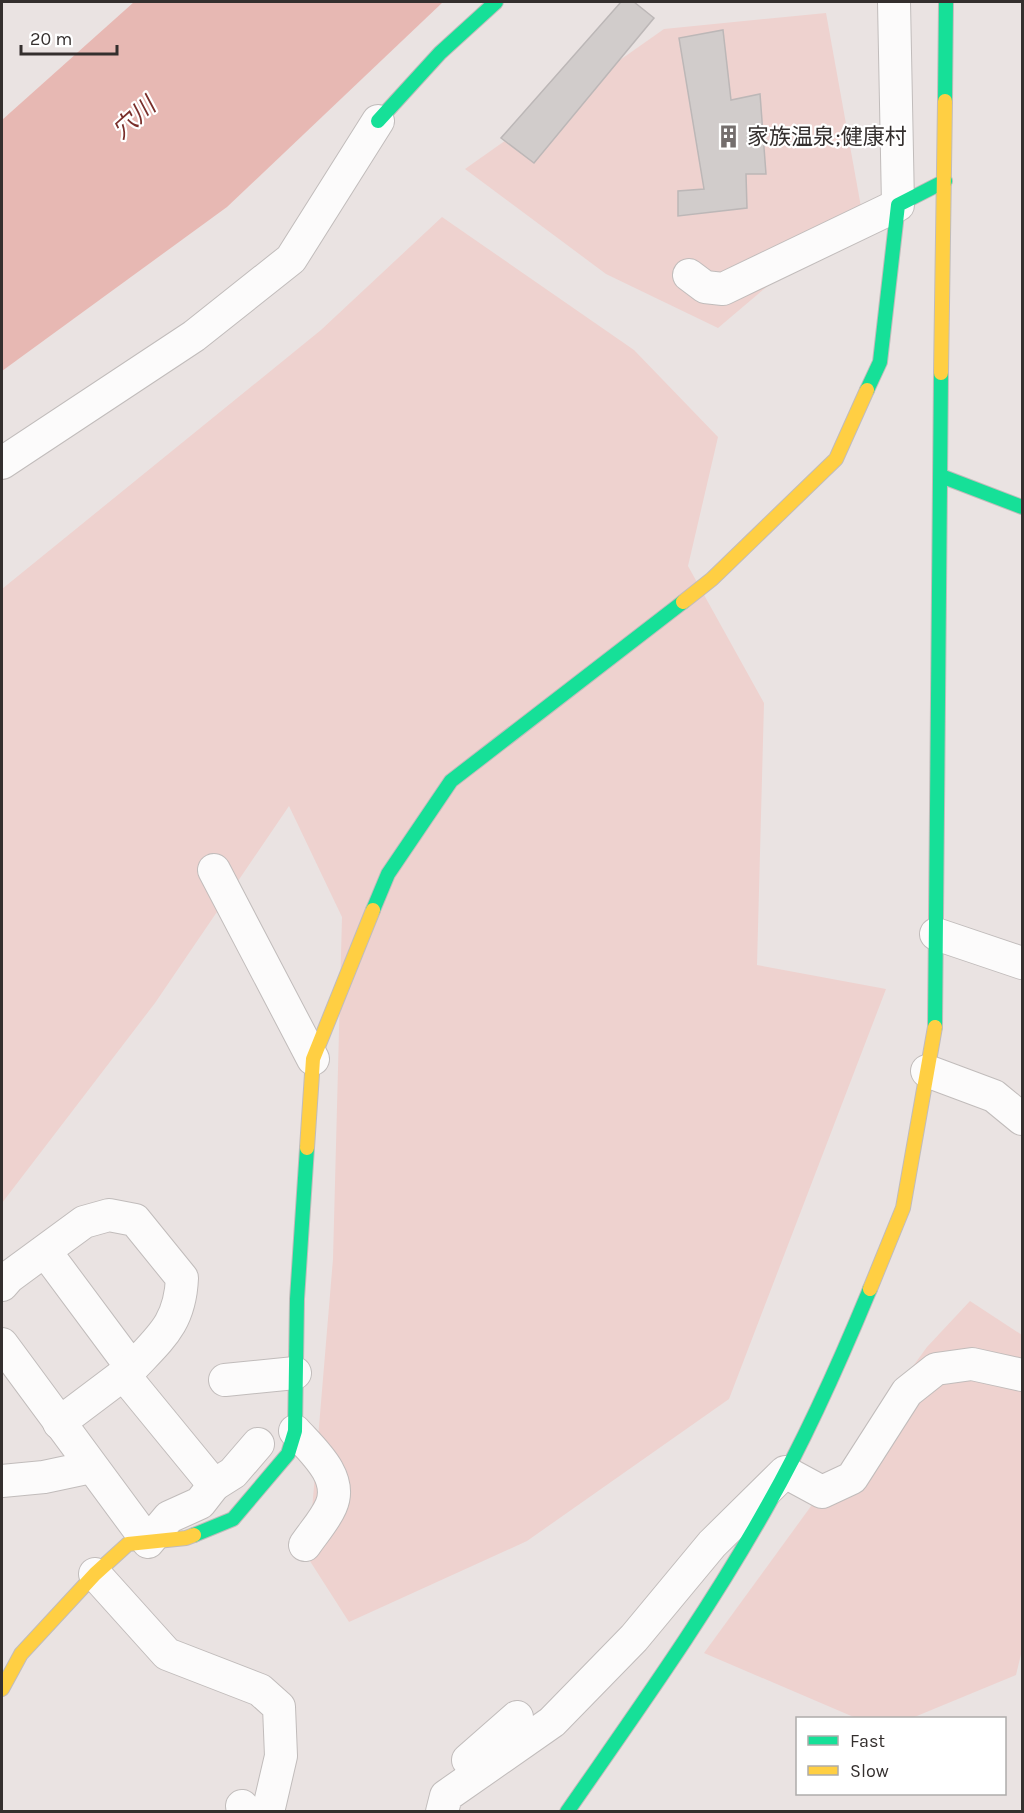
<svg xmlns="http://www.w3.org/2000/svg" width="1024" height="1813" viewBox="0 0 1024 1813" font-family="Karla,'Noto Sans JP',sans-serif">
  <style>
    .green { fill: #eed2cf }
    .water { fill: #e7b8b3 }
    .building { fill: #d1cccb; stroke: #bcb7b7; stroke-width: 1.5 }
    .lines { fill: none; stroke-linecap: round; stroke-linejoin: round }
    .street-casing { stroke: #c1bcbb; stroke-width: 34 }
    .fast-casing { stroke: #c1bcbb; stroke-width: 16 }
    .slow-casing { stroke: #c1bcbb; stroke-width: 16 }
    .street { stroke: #fcfbfb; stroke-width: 32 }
    .fast { stroke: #16e098; stroke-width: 14 }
    .slow { stroke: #ffcf43; stroke-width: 14 }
    .labels { text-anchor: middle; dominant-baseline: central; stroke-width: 4.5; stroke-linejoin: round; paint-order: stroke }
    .poi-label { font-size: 22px; fill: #342f2e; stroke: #fff; text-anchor: start }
    .water-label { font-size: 24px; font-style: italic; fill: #792e2a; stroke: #fff }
  </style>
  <rect width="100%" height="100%" fill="#eae3e2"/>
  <!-- green -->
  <g class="green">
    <path d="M826,13l35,194 -143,121 -112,-54 -141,-105 199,-140z"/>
    <path d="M442,217l192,133 84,87 -30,129 76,137 -7,262 129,24 -157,410 -202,142 -178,81 -41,-64 25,-299 9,-342 -53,-111 -134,197 -153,200v-614l319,-259z"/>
    <path d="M970,1301l52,34v315l-6,25 -104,43h-56l-152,-65 223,-306z"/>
  </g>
  <!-- water -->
  <path class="water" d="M134,2h309l-216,205 -225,164v-251z"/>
  <!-- building -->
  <g class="building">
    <path d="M621,2h13l20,16 -120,145 -33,-25z"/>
    <path d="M723,30l8,70 29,-6 6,80h-20l1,34 -69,8v-25l26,-2 -25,-151z"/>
  </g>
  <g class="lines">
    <defs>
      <g id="street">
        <path d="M689,275l16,12 18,2 175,-84 -4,-203"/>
        <path d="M2,463l192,-127 97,-77 87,-138"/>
        <path d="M214,870l99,189"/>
        <path d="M936,934l86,29"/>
        <path d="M927,1071l67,25 28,23"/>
        <path d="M2,1285l7,-8 75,-55 25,-7 26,5 47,58c-2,45 -21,59 -50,90l-87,-117"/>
        <path d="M2,1344l146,198 21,-25 31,-14 14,-18"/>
        <path d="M123,1374l91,111 19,-12 25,-29"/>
        <path d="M225,1380l70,-7"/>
        <path d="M59,1423l73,-55"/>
        <path d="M295,1431c17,19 49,46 36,75 -6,14 -18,27 -26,39"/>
        <path d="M2,1481l42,-4 47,-10"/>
        <path d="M95,1574l72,80 93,36 19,17 2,49 -13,56"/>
        <path d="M468,1760l49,-43"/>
        <path d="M242,1806l5,6"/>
        <path d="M442,1812l4,-16 106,-74 82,-84 78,-94 73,-72 37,20 30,-14 55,-86 29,-23 36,-5 50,11"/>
      </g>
      <g id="fast">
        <path d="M945,101l1,-99"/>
        <path d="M378,121l62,-68 56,-51"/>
        <path d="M867,390l13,-28 18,-157 47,-24"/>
        <path d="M941,476l81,31"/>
        <path d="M373,910l15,-36 63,-93 232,-179"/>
        <path d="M935,1027l6,-654"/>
        <path d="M194,1535l39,-16 55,-65 7,-23 2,-132 10,-151"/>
        <path d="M567,1812c70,-101 142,-201 202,-309 37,-65 72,-144 101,-214"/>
      </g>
      <g id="slow">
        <path d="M941,373l4,-272"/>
        <path d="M683,602l29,-23 124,-120 31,-69"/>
        <path d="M307,1148l6,-89 60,-149"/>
        <path d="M870,1289l33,-81 32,-181"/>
        <path d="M2,1689l19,-35 74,-80 33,-30 58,-6 8,-3"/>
      </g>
    </defs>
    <!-- street casing -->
    <use href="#street" class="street-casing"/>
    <!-- fast casing -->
    <use href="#fast" class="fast-casing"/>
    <!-- slow casing -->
    <use href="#slow" class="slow-casing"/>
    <!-- street -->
    <use href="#street" class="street"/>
    <!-- fast -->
    <use href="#fast" class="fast"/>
    <!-- slow -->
    <use href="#slow" class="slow"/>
  </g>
  <!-- icons -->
  <defs>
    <symbol id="building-bare" viewBox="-9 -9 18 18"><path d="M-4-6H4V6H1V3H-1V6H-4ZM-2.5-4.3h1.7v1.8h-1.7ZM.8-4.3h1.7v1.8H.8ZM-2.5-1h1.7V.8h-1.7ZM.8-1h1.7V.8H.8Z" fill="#746e6d" stroke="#fff" stroke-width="2.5" paint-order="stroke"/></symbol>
  </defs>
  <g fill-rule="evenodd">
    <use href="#building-bare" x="712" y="120" width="33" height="33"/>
  </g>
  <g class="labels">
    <!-- poi labels -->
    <g class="poi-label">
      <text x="747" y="137">家族温泉;健康村</text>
    </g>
    <!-- water labels -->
    <g class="water-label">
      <text transform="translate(134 118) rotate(-42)">穴川</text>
    </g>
  </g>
  <!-- border -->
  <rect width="1024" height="1813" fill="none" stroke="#342f2e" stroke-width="6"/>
  <!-- legend -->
  <rect x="796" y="1717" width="210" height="78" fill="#ffffff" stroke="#aeacab" stroke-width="1.5"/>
  <rect x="808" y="1736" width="30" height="9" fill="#16e098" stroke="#aeacab" stroke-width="1.5"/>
  <text x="850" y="1747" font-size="18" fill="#342f2e">Fast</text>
  <rect x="808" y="1766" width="30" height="9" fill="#ffcf43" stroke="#aeacab" stroke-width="1.5"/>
  <text x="850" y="1777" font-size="18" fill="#342f2e">Slow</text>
  <!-- scale -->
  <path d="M21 45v9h96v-9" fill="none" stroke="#342f2e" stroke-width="3"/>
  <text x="30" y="45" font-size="18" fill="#342f2e" stroke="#ffffff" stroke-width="4.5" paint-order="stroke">20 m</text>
</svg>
